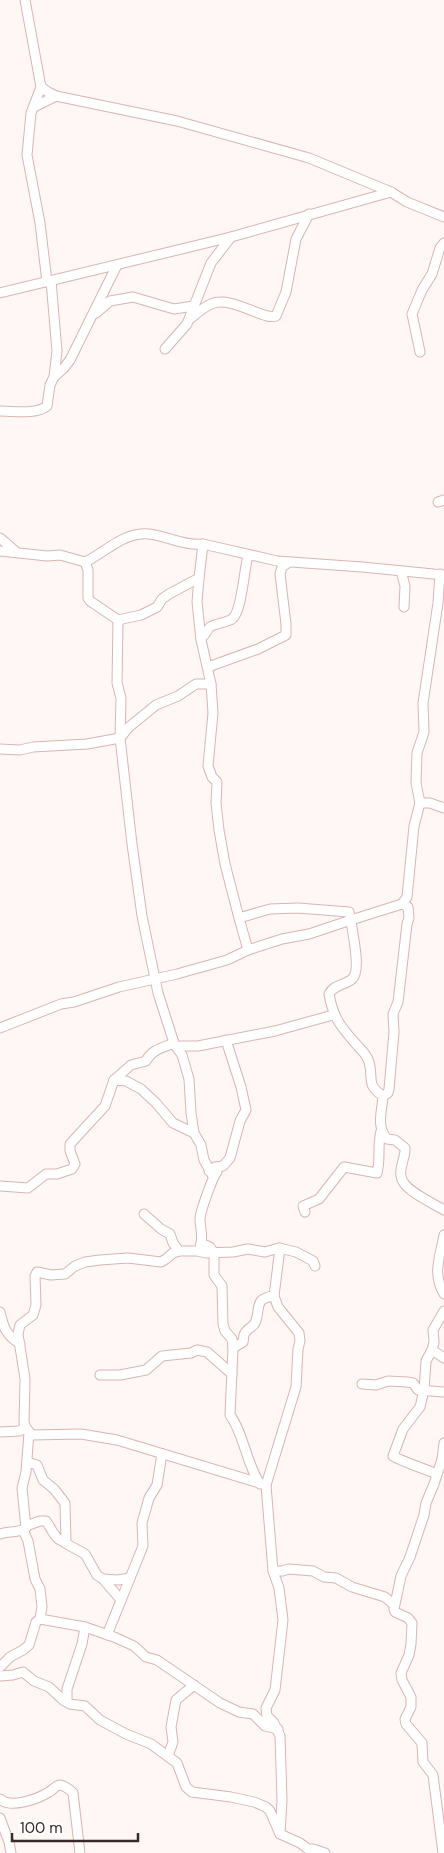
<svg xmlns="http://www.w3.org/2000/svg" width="444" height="1853" viewBox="0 0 444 1853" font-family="'DM Sans',sans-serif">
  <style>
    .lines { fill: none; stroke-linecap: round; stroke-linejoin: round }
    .minor-casing { stroke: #d8b5b1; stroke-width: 11 }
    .minor { stroke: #fff; stroke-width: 9 }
  </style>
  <rect width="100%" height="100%" fill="#fff7f6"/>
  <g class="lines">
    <defs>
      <g id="minor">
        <path d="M25,0l16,87 -10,26 -4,42 13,68 7,59"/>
        <path d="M41,87l7,5 8,4 121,25 132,37 82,34 16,10 37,15"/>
        <path d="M34,107l22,-11"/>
        <path d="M0,293l231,-56 160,-45"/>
        <path d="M96,313l14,-12 23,-4 41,12 20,-3"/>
        <path d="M191,318c6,-5 13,-11 20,-14 21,-9 53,17 65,12l10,-24 10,-53 13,-25"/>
        <path d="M165,349l22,-25 24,-61 20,-26"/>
        <path d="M420,352l-8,-38 10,-24 10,-16 8,-26 4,-5"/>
        <path d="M54,377l9,-8 7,-9 47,-95"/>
        <path d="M0,411c14,0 36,4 47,-5l3,-21 4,-8 3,-26 -6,-70"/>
        <path d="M438,502l6,-2"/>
        <path d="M0,538l15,13"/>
        <path d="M0,551l47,5 13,-1 25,7c21,-10 38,-30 64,-28 18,2 35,12 54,10l74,17 85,6 82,8"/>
        <path d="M85,562l3,8v28l2,3 28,19 -1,63 4,15 -1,40 12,106 10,72 16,77 16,50 8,12 7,24 2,34 3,20 7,12 3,15 9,16"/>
        <path d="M401,571l4,15 -1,21"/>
        <path d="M118,620l23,-5 16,-8 5,-8 7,-5 30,-16 4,-34"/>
        <path d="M201,638c6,-4 6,-9 9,-11 6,-4 16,-4 22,-8 10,-7 12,-50 16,-63"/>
        <path d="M208,667l50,-18 28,-14v-11l-6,-50 2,-7 7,-5"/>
        <path d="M0,749l20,1 13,-3 54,-3 33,-6 9,-11 27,-22 22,-9 18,-12h15"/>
        <path d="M420,803l-4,-20 1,-30 7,-21 -1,-29 15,-100 2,-29"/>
        <path d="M444,808l-14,-5h-10l-6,23 -7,71 -5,7 -51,16c1,13 11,51 1,59 -6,6 -18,5 -23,15 4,23 11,32 27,50 5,6 11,10 13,18 5,16 -4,22 14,34 -1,16 -7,30 4,43l8,1 10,8c1,9 -6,18 -4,28 1,14 32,27 43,34"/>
        <path d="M239,918l9,32"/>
        <path d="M0,1028l61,-24 13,-2 45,-15 58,-13 50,-14 21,-10 34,-11 27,-5 42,-14 -2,-8 -51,-4 -28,1 -31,9 -14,-54 -6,-34 -3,-27 1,-21 -5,-5 -4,-11 5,-53 -2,-29 -10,-44 -4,-38 2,-24"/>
        <path d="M177,1048l4,-2h17l77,-15 58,-16"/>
        <path d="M114,1080l12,1 15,8 15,14 17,20 21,10"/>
        <path d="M383,1096l5,-3 1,-4 5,-57 -1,-18 5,-12 9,-78 2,-6 -1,-11 -6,-3"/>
        <path d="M209,1171l6,-4 8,-1 7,-8 10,-37 6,-11 -5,-23 -15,-47"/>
        <path d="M0,1186l28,2 18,-14h11l15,-5 3,-5 -5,-13v-7l35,-38 9,-26 17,-15 15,-4c6,-12 17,-13 28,-18"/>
        <path d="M305,1212l-2,-6 16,-7 25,-32 33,6c4,-14 0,-28 4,-42"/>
        <path d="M144,1214l17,15 9,5 3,9 6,8"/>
        <path d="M444,1235c-4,22 -12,39 0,59"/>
        <path d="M201,1243l9,4 4,6v22l8,11 1,38 2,7 7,8 1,9 -3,67c14,19 16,48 30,69"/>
        <path d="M200,1247c4,-10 0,-18 0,-28 0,-7 13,-43 17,-47"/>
        <path d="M280,1248l-6,48 4,11 21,26 1,8 -2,8 -2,38 -30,98 7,86 6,17 4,32 -8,70 -9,18 1,8 7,7 6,13 2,64 -2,34"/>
        <path d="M444,1311l-11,19 1,12 -2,8 12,8"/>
        <path d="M0,1312c4,16 5,22 20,32"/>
        <path d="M233,1348l10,-6c1,-2 0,-5 1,-7 2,-6 9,-8 11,-12 6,-13 -2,-25 19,-27"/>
        <path d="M432,1350l-6,11 -2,29 -4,17 -17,22 -10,27c3,3 37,15 44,18"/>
        <path d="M100,1375h20l26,-5 16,-14 29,-3 6,-3 10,2 25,22"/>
        <path d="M362,1384l14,1 12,-4 19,1 6,1 5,7 26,2"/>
        <path d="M0,1432l19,-1 7,-3"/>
        <path d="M266,1485l-149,-45 -36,-6 -49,1 -6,-7 -2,-5 1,-44 -7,-45 2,-9 13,-10 3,-10 -1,-29 2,-4 14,3 14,-1 10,-8 10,-4 15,-2 28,-2 33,4 5,-3 7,-6 6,-2h18l9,2 27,-1 15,-3 17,3 14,-4 17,4 17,9 2,5"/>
        <path d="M26,1526l14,-5h6c6,8 9,20 20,21l-1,-39 -11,-14 -11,-9 -6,-15 -10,-3"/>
        <path d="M0,1534c8,-3 19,-1 26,-6l-4,-40 4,-16 3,-40"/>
        <path d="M65,1543l20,11 12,21 6,4 18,21"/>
        <path d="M273,1571h10l5,-2 25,2 11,6 12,1 16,9 33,10 9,8"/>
        <path d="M103,1579l15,1 12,-2"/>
        <path d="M40,1619l45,8 29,10 20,9 12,11 11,3 63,43 19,9 14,2 12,12 13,3"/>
        <path d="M107,1635l36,-89 -1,-23 7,-25 8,-13 5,-31"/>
        <path d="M0,1667l10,-10 13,-7 6,-5 7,-23 4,-3 2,-12 -2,-18 -5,-10 -7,-38 -5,-11"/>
        <path d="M0,1676l13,-1 10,-3 11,9 15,6 14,13 7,4 15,2 15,14 26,14 25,10 26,19 9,24 6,5 39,5 23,5 12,5 4,4 10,23 20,9 8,6h5l12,4"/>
        <path d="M67,1702v-13l15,-45 3,-17"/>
        <path d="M168,1756l5,-14 -2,-15 5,-27 18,-15"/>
        <path d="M0,1799c10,10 38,0 49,-7 4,-2 6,-6 10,-7 5,0 11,5 14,8l7,60"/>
        <path d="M0,1818l9,24 2,11"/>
        <path d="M443,1853l-10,-78 -10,-13 -1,-19 -16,-19 -1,-5 6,-12v-10l-9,-17 -1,-7 8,-18 2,-11 1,-21 -4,-5 -13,-6 -1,-3 7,-33 9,-19 14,-42 2,-12 8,-19 8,-25 2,-16"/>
      </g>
    </defs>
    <!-- minor casing -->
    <use href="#minor" class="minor-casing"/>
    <!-- minor -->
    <use href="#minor" class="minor"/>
  </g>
  <!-- scale -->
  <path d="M12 1833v8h126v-8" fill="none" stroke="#382a29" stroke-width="2.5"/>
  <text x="20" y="1833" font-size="15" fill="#382a29" stroke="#ffffff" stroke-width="4" paint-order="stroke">100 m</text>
</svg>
